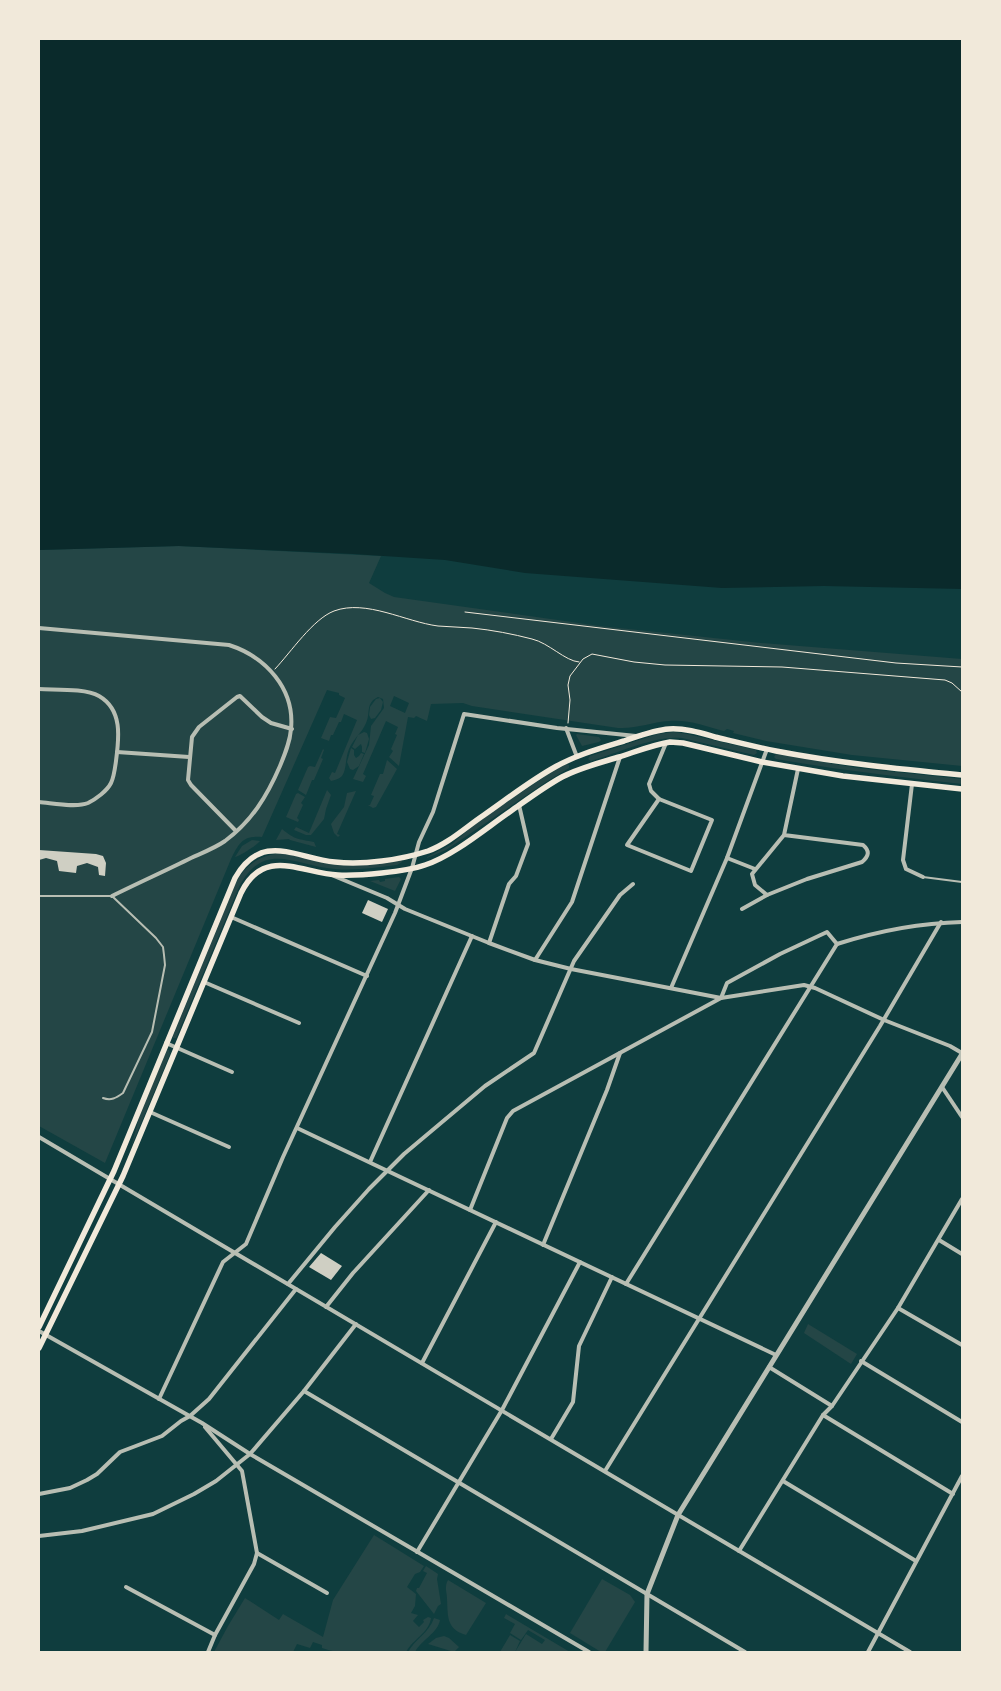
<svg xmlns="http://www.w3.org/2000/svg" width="1001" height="1691" viewBox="0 0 1001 1691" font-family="Commissioner,sans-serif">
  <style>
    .green { fill: #244646; fill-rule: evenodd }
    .water { fill: #0a2a2b }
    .building { fill: #cfcfc3 }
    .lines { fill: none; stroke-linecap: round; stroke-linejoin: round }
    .path { stroke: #f1e9da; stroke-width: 1 }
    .service { stroke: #b8beb3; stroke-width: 2 }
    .minor { stroke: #b8beb3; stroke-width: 4 }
    .tertiary { stroke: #b8beb3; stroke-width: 5 }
    .secondary { stroke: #f1e9da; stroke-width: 5.5 }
  </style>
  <rect width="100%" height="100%" fill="#0f3d3e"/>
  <!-- green -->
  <g class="green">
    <path d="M179,546l202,10 -12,27 16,10 9,4 206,29 161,17 201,16v107l-110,-11 -86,-14 -33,-8 1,-2 -7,-2 -3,2c-18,-5 -37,-12 -55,-10 -18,1 -32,8 -51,7l-146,-22 -9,-3 -32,1 -4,17 -11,-5 -2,2 -6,-1 -9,49 -10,-9 4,-6 -2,-2 6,-14 -2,-1 3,-7 -12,-6 -23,53 3,2 -3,6 -10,-3 16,-34 2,-19 13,-18 -1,-9 -5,-2c-13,6 -7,16 -12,26 -4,10 -13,16 -17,26 -4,9 -2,20 -7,27 -3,3 -7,4 -11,5l-2,-3 3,-6 3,1 22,-53 -13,-6 -3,8h-2l-6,13h-2l-2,6 -8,-3 9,-21 6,1 9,-20 -6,-3v-2l-12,-3 -65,147c-19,-2 -23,6 -31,22l-126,304 -66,-37v-576zM394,696l15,7 -4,10 -15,-7z"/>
    <path d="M380,698l3,4 -2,8 -6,8 -4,1 -2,-4 1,-8 6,-8z"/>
    <path d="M364,732l3,1 2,6 -4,14 -3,-1v-5l-1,-3 -6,5 -3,-2 6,-12z"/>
    <path d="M674,732l13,2 69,16 1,3 -3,2 -72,-17c-26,-3 -65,15 -91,23l-3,-2 2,-3 68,-22z"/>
    <path d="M577,734l22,3 2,3 -2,2 -17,4 -6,-11z"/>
    <path d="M351,748l3,2v5l2,3 3,-2 2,-3 3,1 -5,12 -6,4 -3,-1 -3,-7z"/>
    <path d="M323,749l1,1 -3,8 2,1 -9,21h-2l-6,15 -8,-5 10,-23 2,-1 5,1z"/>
    <path d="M776,754l82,14 104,11v5c-62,-7 -124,-14 -186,-25l-2,-2z"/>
    <path d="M387,760l10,9 -21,38 -3,1 -5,-3h2l4,-9 -3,-1 9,-21h3z"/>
    <path d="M566,764l3,1v3l-23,14 -100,68 -19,8v-1l25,-13 24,-21 71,-48z"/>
    <path d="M327,790l4,5 -5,14 -2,10 -13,16h-5l-12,-5 2,-3 13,6z"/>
    <path d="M356,791l-19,43 3,1 -2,2 -4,-4 -3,-9 13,-17 3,-14z"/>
    <path d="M298,793l7,4 -4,6 2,2 -6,13 2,2 -1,2 -12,-5 10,-23z"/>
    <path d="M282,829c13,11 17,10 32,13l2,5 -26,-7 -1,-1 -13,1z"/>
    <path d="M252,840l8,1c-3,4 -20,15 -25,16l7,-11z"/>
    <path d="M282,853l40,9 79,-2 1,2 -5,3c-20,2 -41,6 -62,4 -40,-3 -71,-30 -96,18l-62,149 -1,2h-3v-2l64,-156c11,-17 24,-25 45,-27z"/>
    <path d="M399,877l2,2 -6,12 -25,-10 9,-1 1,2 5,-1v-2z"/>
    <path d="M167,1050h2l1,4 -39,93 10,-36z"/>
    <path d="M808,1324l49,30 -6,10 -47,-31z"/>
    <path d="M374,1535l50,31 -4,6 -5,2 -8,13 9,7 -1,12 -4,7 7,2 -5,6 6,6 5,-5 -1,-2 5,-3 3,1c-2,15 -18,21 -25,34h-37l-6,-1c-12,5 -29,1 -41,-3v-3l-9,-3 -3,6 -13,-4 -4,8h-79l14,-26 17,-28 34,22 4,-6 40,23 10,-37z"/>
    <path d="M426,1566l12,8 -1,5 4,25 -3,2 -4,8 -18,-23 1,-3h2l8,-15 -4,-2z"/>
    <path d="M602,1579l28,16 5,7 -30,50h-4l-31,-19z"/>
    <path d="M448,1580l38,23 -20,32c-20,-6 -18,-19 -19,-36 0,-7 -3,-12 1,-19z"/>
    <path d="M506,1614l64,38h-70l10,-17 10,6 -5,11 11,-18 16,10 3,-4 -17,-10 -7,10 -11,-7 5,-9 -11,-6z"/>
    <path d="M434,1618l6,2c-2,13 -19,20 -25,32h-7c7,-13 21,-19 26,-34z"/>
    <path d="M444,1636l5,2 10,9 -5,5 -26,-8 8,-6z"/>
  </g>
  <!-- water -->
  <path class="water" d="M39,39h923v550l-138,-3 -102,2 -197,-15 -80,-13 -92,-6 -174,-8 -140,4z"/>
  <!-- building -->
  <g class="building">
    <path d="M39,850l57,4 7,2 3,7 -1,13 -6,-1 -1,-8 -11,-4 -10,3 -1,7 -17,-2 -2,-10 -11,-3 -7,2z"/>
    <path d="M368,900l20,9 -6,13 -20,-9z"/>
    <path d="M321,1253l21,13 -11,14 -22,-13z"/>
  </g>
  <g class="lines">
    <!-- path -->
    <g class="path">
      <path d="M465,612l431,51 66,4"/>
      <path d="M275,669c16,-17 38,-50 59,-58 32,-12 72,11 104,15 11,1 23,1 34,2 20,2 41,6 60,11 17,4 33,22 47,23"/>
      <path d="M568,723l2,-23 -2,-15 2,-9 13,-17 9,-5 42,8 31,3 117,2 163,13 7,3 10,9"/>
    </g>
    <!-- service -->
    <g class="service">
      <path d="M923,877l39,5"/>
      <path d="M39,896h73l44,42 7,9 1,8 1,10 -13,67 -29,61c-7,5 -12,8 -20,5"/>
    </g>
    <!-- minor -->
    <g class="minor">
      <path d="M39,628l190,17c37,12 66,44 62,84 -1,13 -6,25 -11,37 -13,30 -28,55 -55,75 -10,7 -23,12 -34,17 -26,13 -53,25 -79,38"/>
      <path d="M39,689c16,1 46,-1 60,7 24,14 20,42 17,65 -1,7 -2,16 -5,22 -4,8 -15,16 -23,20 -12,5 -36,0 -49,-1"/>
      <path d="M566,728l11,29"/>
      <path d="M117,752l72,5"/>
      <path d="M912,784l-9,76 3,9 17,8"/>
      <path d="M659,799l53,21 -21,51 -64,-26z"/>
      <path d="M659,799l-8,-8 -2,-7 17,-41"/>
      <path d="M236,831l-45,-46 -3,-5 4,-43 7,-10 38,-30 3,-1 22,21 9,6 21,6"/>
      <path d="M784,835l79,10c7,6 6,11 -1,17l-55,17 -40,16 -12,-10 -3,-11 32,-39 14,-66"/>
      <path d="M727,858l28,11"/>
      <path d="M334,876l53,22 18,11 84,34 46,17 36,9 150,29 83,-13 11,3 69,32 66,26 12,7"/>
      <path d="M742,909l25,-14"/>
      <path d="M231,917l136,59"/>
      <path d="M489,943l20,-59 7,-8 12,-32 -9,-39"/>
      <path d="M837,944c41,-13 81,-21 125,-22"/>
      <path d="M535,960l37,-58 48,-145"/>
      <path d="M204,982l95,41"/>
      <path d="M671,988l56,-130 40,-109"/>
      <path d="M166,1043l66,29"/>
      <path d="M942,1087l20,30"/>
      <path d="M150,1112l79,35"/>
      <path d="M297,1128l479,227"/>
      <path d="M39,1137l871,515"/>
      <path d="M370,1162l102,-226"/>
      <path d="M470,1210l37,-92 6,-7 208,-113 6,-15 53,-29 47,-22 10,12"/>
      <path d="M939,1240l23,14"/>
      <path d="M543,1245l64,-155 13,-37"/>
      <path d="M288,1284l47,-57 34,-38 35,-35 81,-68 49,-33 40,-92 46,-66 13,-11"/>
      <path d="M626,1284l211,-340"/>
      <path d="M326,1307l27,-34 76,-83"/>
      <path d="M898,1308l64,37"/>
      <path d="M39,1331l163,92 48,31 339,198"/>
      <path d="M861,1361l101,61"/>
      <path d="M422,1363l74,-141"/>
      <path d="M769,1367l63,39"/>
      <path d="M304,1391l441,261"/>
      <path d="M159,1399l64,-137 23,-18 37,-87 112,-244 17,-45 7,-26 14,-30 31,-98 93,14 79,8"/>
      <path d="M823,1415l130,79"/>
      <path d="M205,1427l37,44 15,82 -3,11 -39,71 -7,17"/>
      <path d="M551,1439l22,-37 6,-56 33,-69"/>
      <path d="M605,1471l275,-445 61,-104"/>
      <path d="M783,1481l133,80"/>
      <path d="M39,1494l31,-6 17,-8 10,-6 23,-22 42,-16 19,-15 9,-5 19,-17 87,-110"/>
      <path d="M39,1536l43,-5 71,-17 41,-20 22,-13 34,-27 54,-63 52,-67"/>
      <path d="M739,1551l84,-136 9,-9 66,-98 64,-109"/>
      <path d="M417,1552l85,-142 78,-148"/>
      <path d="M257,1553l70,40"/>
      <path d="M126,1587l89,48"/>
      <path d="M868,1652l94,-176"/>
    </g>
    <!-- tertiary -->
    <path class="tertiary" d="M646,1652l1,-58 31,-79 284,-461"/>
    <!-- secondary -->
    <g class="secondary">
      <path d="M39,1327l75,-156 121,-293c27,-47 60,-20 100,-16 29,3 65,-2 93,-11 20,-7 38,-24 56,-36 23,-16 46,-34 71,-48 21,-12 46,-19 69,-26 15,-5 30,-11 45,-12 16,-1 32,4 46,8 21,5 41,10 61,14 62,12 124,18 186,24"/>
      <path d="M39,1348l84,-172 118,-283c23,-47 60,-20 97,-18 21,1 67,-3 87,-10 28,-9 61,-37 86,-54 17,-12 33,-24 51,-34 17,-9 37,-14 57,-20 16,-5 33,-12 51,-15l13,1 79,19 81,14 119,13"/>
    </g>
  </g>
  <!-- border -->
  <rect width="1001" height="1691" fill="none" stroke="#f1e9da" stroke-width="80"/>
</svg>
